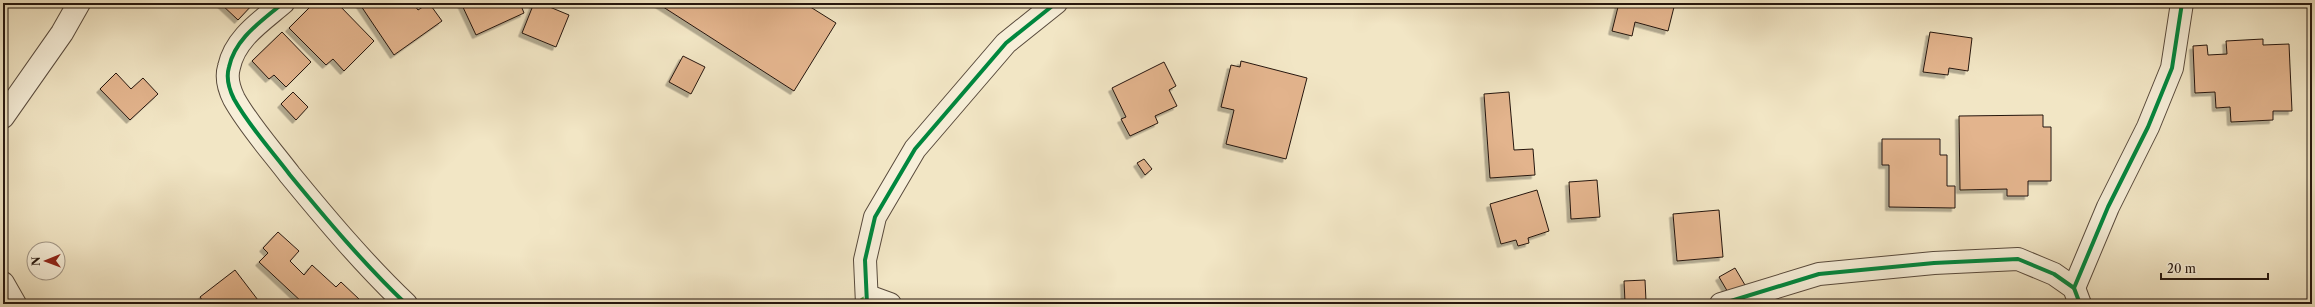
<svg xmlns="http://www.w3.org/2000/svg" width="2315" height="307" viewBox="0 0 2315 307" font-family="'Libre Caslon Text',serif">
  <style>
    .building { fill: #e3b48d; stroke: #25160e; filter: url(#shadow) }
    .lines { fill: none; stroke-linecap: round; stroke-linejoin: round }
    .minor-casing { stroke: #584a3c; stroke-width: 24 }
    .minor { stroke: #f7efd9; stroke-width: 22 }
    .quiet { stroke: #53a941; stroke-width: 3; stroke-dasharray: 6 3; stroke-linecap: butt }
    .cycleway-casing { stroke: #f7efd9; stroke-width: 6 }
    .cycleway { stroke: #00873e; stroke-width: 4 }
  </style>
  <defs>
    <filter id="shadow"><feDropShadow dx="-3.5" dy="3.5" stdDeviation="0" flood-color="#0004"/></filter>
  </defs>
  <rect width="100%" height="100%" fill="#f2e6c5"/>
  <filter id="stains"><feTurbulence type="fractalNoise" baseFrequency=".005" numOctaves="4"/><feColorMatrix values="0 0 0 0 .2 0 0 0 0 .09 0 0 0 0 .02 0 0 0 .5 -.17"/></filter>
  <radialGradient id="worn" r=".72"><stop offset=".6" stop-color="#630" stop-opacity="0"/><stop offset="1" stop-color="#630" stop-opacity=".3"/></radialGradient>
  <!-- building -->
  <g class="building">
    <path d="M220,3h34l-16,17z"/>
    <path d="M314,3h23l37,38 -30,30 -11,-12 -7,6 -37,-37z"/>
    <path d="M359,3h54l5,7 11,-7 13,18 -48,34z"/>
    <path d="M461,3h59l4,10 -48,22z"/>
    <path d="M534,3h6l29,12 -13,32 -34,-14z"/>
    <path d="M657,3h147l32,20 -42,68z"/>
    <path d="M1619,3h56l-7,28 -33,-9 -3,14 -20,-5z"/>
    <path d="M282,32l29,30 -25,25 -12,-12 -5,4 -17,-18z"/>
    <path d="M1930,32l42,6 -4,33 -19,-3 -1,7 -25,-3z"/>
    <path d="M2263,39v6l26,-1 3,67h-19v9l-42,2 -1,-15 -14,1 -1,-16 -20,1 -2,-47 14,-1 1,10 19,-1 -1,-13z"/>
    <path d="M683,56l22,11 -14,27 -22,-12z"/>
    <path d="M1241,61l66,17 -21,81 -60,-15 8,-34 -13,-3 10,-42 9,2z"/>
    <path d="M1164,62l12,24 -7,4 8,16 -22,10 3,7 -28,13 -9,-17 5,-2 -14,-29z"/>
    <path d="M116,73l15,16 12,-11 15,16 -28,26 -30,-31z"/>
    <path d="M293,92l15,15 -12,13 -15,-16z"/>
    <path d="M1509,92l5,58 19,-1 2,26 -45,3 -6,-84z"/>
    <path d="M2043,115v12h8v54h-23v15h-21v-7l-47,1 -1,-74z"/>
    <path d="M1882,139h58v16h7v31h8v22l-66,-1v-42h-7z"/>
    <path d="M1144,159l8,10 -7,6 -8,-12z"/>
    <path d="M1597,180l3,37 -29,2 -2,-37z"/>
    <path d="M1537,190l12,41 -21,7 1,5 -11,3 -2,-6 -15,4 -11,-40z"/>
    <path d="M1719,210l4,47 -46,4 -4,-47z"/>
    <path d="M278,232l21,19 -9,10 14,14 8,-10 24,22 5,-5 19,18 -3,4h-41l-3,-3 -3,3h-6l-45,-42 9,-9 -5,-5z"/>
    <path d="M1735,268l10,17 -16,9 -10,-17z"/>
    <path d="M235,270l26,34h-56l-5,-7z"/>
    <path d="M1645,280l1,21 -21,1 -1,-21z"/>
  </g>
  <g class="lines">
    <defs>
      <g id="minor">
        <path d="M283,3c-21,18 -48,35 -54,64 -3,10 0,22 5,32 15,27 37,51 56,76 37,45 74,89 116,129"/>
        <path d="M3,117l59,-84 17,-30"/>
        <path d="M3,283l12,21"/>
        <path d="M2074,288l34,-81 40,-80 24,-59 10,-65"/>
        <path d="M868,296l22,8"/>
        <path d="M867,304l-2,-44 10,-43 40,-68 91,-106 50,-40"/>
        <path d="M1721,304l98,-30 115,-11 84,-4 36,15 20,14 6,16"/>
      </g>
    </defs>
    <!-- minor casing -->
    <use href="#minor" class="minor-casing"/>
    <!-- minor -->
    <use href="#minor" class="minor"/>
    <!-- quiet -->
    <path class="quiet" d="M853,304l15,-8"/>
    <defs>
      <g id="cycleway">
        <path d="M283,3c-21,18 -48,35 -54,64 -3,10 0,22 5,32 15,27 37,51 56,76 37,45 74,89 116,129"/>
        <path d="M2074,288l34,-81 40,-80 24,-59 10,-65"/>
        <path d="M867,304l-2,-44 10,-43 40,-68 91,-106 50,-40"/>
        <path d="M1721,304l98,-30 115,-11 84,-4 36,15 20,14 6,16"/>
      </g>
    </defs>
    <!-- cycleway casing -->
    <use href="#cycleway" class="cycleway-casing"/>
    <!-- cycleway -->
    <use href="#cycleway" class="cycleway"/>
  </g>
  <!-- margin -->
  <rect width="2315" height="307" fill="none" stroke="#f2e6c5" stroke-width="16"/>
  <rect x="4" y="4" width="2307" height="299" fill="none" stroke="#25160e" stroke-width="2"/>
  <rect x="8" y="8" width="2299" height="291" fill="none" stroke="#25160e"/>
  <!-- north arrow -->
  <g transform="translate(46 261) rotate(269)"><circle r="19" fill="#f7efd9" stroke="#a39888"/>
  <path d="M0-3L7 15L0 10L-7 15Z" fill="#8f2418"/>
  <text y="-6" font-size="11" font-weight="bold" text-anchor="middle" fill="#25160e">N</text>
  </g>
  <!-- scale -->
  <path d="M2161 273v6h107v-6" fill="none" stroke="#25160e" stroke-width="2"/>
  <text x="2167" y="273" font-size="12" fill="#25160e" stroke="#f7efd9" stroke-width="3" paint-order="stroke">20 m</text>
  <rect width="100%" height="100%" filter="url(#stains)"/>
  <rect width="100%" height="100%" fill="url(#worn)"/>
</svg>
